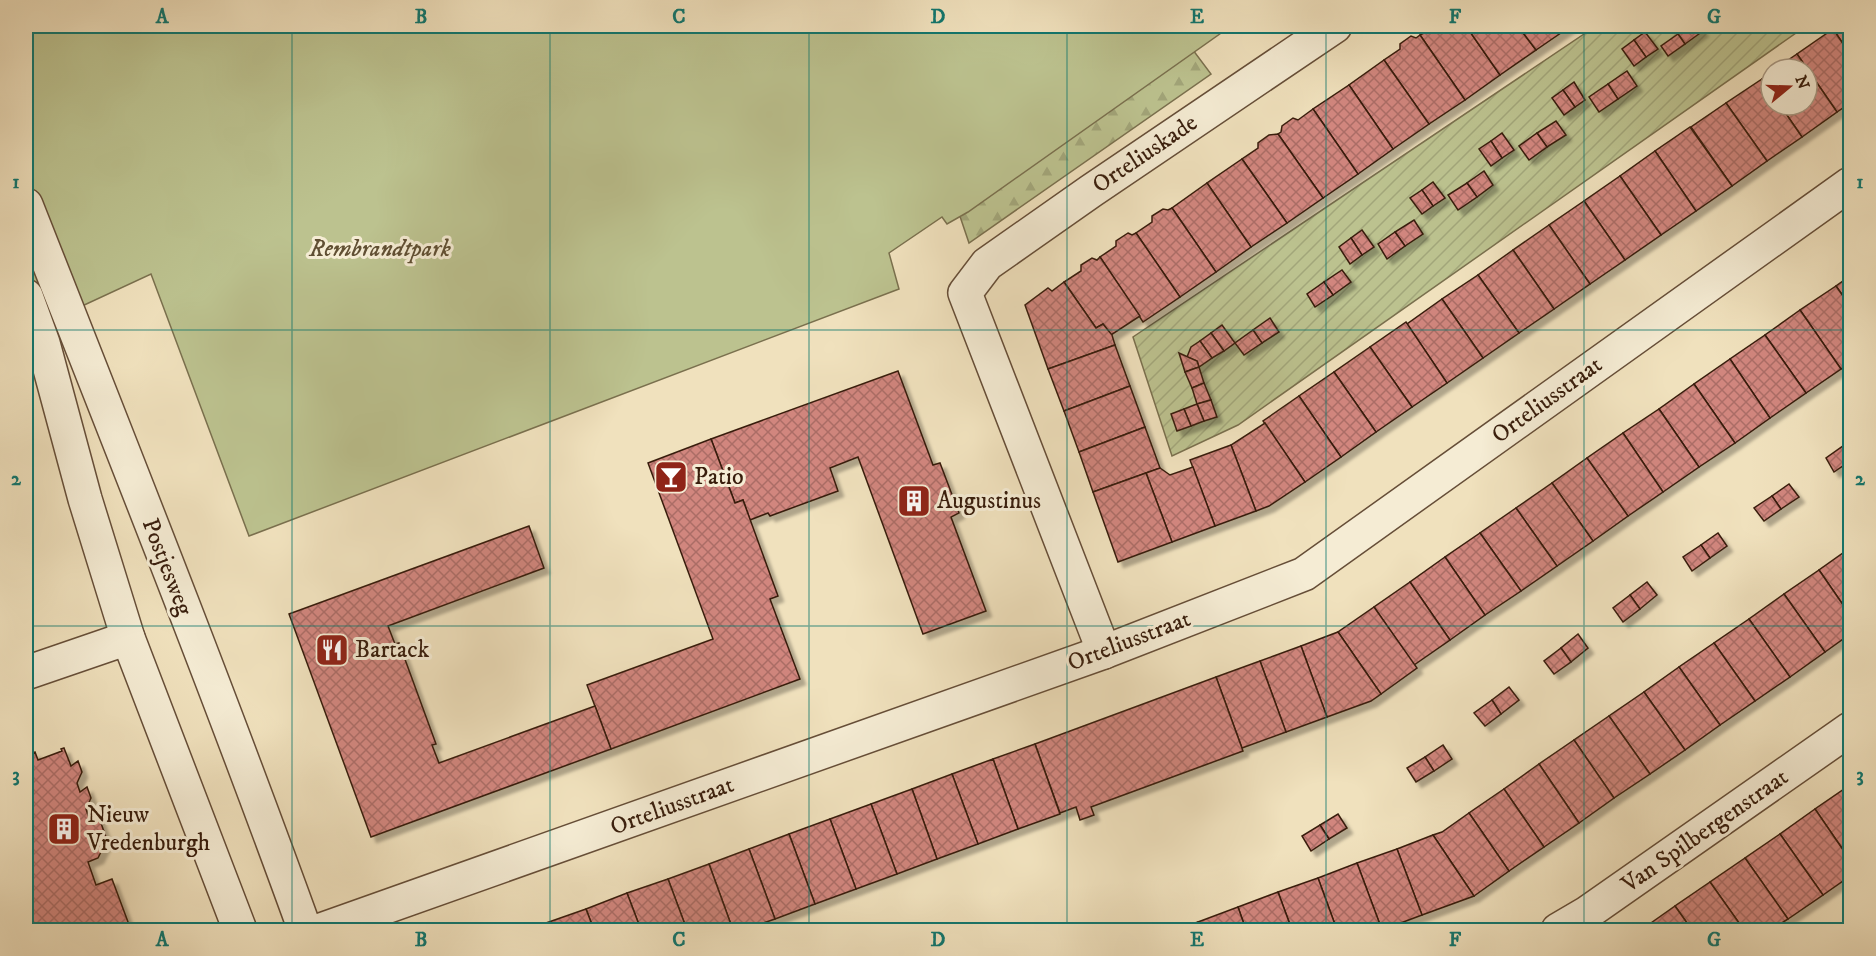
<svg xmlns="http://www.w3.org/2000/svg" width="1876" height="956" viewBox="0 0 1876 956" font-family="'IM FELL DW Pica',serif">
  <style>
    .forest { fill: url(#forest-firs); stroke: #7a704e; stroke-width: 1.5 }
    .park { fill: #bcc28f; stroke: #7a704e; stroke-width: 1.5 }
    .garden { fill: url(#garden-furrows); stroke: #7a704e; stroke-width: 1.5 }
    .building { fill: url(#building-cross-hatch); stroke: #381d0c; stroke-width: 1.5; filter: url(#shadow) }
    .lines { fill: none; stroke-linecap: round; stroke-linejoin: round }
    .minor-casing { stroke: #664e38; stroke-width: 36 }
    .minor { stroke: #f5ecd4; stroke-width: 33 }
    .grid { fill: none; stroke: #0f766e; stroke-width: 1.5; stroke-opacity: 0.55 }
    .labels { text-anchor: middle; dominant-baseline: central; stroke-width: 6; stroke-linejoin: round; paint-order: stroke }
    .street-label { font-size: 24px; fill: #381d0c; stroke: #f5ecd4 }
    .park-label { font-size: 24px; font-style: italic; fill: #604f33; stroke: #f5ecd4 }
    .poi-label { font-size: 24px; fill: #381d0c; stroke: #f5ecd4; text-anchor: start }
    .neatline { fill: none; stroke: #0f766e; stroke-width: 2 }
    .grid-label { font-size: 20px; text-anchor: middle; font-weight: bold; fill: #0f766e }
  </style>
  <defs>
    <pattern id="forest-firs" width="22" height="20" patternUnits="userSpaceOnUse" patternTransform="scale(1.5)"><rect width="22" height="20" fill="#bcc28f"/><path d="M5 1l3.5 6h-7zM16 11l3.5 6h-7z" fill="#a2a67a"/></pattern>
    <pattern id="garden-furrows" width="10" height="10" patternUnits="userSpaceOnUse" patternTransform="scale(1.5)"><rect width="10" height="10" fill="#bcc28f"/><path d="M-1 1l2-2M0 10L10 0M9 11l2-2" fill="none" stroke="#a2a67a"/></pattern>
    <pattern id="building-cross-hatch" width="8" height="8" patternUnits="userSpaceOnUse" patternTransform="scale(1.5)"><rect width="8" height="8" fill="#d1867e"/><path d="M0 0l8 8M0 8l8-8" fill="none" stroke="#ab6d66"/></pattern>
    <filter id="shadow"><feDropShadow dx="5.5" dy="5.5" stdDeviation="1.5" flood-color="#0004"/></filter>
  </defs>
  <rect width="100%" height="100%" fill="#f0e1bd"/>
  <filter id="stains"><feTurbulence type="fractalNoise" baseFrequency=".00333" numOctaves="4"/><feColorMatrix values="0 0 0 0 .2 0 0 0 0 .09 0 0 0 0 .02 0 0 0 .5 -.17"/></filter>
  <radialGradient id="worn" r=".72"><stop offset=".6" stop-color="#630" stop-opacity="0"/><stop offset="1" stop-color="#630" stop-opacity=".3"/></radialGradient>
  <!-- forest -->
  <path class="forest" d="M1175,26l36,48 -242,169 -28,-83z"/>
  <!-- park -->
  <path class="park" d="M26,26h1205l-263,186 -21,12 -5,-7 -53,36 10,36 -650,247 -98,-262 -125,58z"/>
  <!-- garden -->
  <path class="garden" d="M1596,26h210l-568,399 -66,31 -39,-119z"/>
  <!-- building -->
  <g class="building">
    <path d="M1427,26h39l34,49 -35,25 -45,-65 4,-2v-6z"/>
    <path d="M1466,26h52l18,24 -36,25z"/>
    <path d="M1518,26h53l-35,24z"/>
    <path d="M1690,26h8l5,5 -18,13 -7,-10z"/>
    <path d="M1838,26h12v28l-17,-25z"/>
    <path d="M1833,29l17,25v49l-13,9 -40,-58z"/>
    <path d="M1645,32l13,17 -12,8 -12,-17z"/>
    <path d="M1678,34l7,10 -17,12 -7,-10z"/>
    <path d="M1420,35l45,65 -36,24 -45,-64 16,-11v-5l11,-8 5,2z"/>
    <path d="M1634,40l12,17 -12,9 -12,-17z"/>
    <path d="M1797,54l40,58 -35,25 -22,-32h27v-36h-32z"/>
    <path d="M1384,60l45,64 -36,25 -44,-64z"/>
    <path d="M1627,71l10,15 -19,13 -10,-15z"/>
    <path d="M1771,72v20l-9,-13z"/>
    <path d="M1762,79l9,13v13h9l22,32 -35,24 -41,-58z"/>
    <path d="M1574,82l11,18 -10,7 -12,-17z"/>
    <path d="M1608,84l10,15 -19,13 -10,-15z"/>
    <path d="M1349,85l44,64 -35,25 -45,-65z"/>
    <path d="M1563,90l12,17 -11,8 -12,-17z"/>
    <path d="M1726,103l41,58 -35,25 -41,-59z"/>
    <path d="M1313,109l45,65 -35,24 -45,-64 3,-2 1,-6 11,-8 5,2z"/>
    <path d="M1556,121l10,14 -19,12 -10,-14z"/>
    <path d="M1690,127l42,59 -36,25 -41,-60z"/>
    <path d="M1502,133l12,17 -12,8 -11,-17z"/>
    <path d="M1537,133l10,14 -18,13 -10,-14z"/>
    <path d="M1278,134l45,64 -36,25 -45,-64 16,-11v-5l11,-8z"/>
    <path d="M1491,141l11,17 -11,8 -12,-17z"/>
    <path d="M1655,151l41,60 -35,24 -41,-59z"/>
    <path d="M1242,159l45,64 -36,24 -44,-64z"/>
    <path d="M1484,171l9,14 -16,12 -10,-14z"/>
    <path d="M1620,176l41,59 -36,25 -41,-59z"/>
    <path d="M1433,182l12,16 -12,8 -11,-16z"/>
    <path d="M1207,183l44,64 -35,25 -44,-64z"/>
    <path d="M1467,183l10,14 -19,13 -10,-15z"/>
    <path d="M1422,190l11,16 -11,8 -12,-16z"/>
    <path d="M1584,201l41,59 -35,24 -41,-59z"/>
    <path d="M1172,208l44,64 -36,25 -44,-64 16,-11v-6l11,-7 5,1z"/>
    <path d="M1414,220l9,14 -18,12 -10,-14z"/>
    <path d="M1549,225l41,59 -36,25 -41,-59z"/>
    <path d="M1362,230l12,17 -12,8 -11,-17z"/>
    <path d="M1395,232l10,14 -18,13 -9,-15z"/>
    <path d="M1128,233l4,2 4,-2 44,64 -37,25 -43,-65 16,-11v-5z"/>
    <path d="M1351,238l11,17 -12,9 -11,-17z"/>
    <path d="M1513,250l41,59 -35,24 -41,-58z"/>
    <path d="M1100,257l40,59 -29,19 -8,-11 -7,4 -32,-46 17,-11v-6l11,-7 5,2z"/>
    <path d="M1342,270l9,12 -18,13 -9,-13z"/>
    <path d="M1478,275l41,58 -36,25 -41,-59z"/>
    <path d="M1850,276v30l-14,-20z"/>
    <path d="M1064,282l32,46 7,-4 9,11 3,10 -67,24 -23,-64 23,-17 4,3z"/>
    <path d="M1324,282l9,13 -18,12 -8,-13z"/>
    <path d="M1836,286l14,20v56l-9,7 -41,-59z"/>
    <path d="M1442,299l41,59 -36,25 -40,-59z"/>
    <path d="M1800,310l41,59 -35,24 -41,-58z"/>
    <path d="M1270,318l9,14 -17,11 -9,-13z"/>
    <path d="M1406,322l41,61 -35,24 -42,-60z"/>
    <path d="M1222,325l13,18 -11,8 -13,-18z"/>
    <path d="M1253,330l9,13 -18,12 -9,-12z"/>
    <path d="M1211,333l13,18 -12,7 -12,-17z"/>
    <path d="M1765,335l41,58 -36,25 -40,-59z"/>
    <path d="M1200,341l12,17 -13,9 -2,-6 -10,-4 4,-10z"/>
    <path d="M1115,345l15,41 -66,25 -16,-42z"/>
    <path d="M1370,347l42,60 -36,25 -42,-60z"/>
    <path d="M1179,353l18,8 2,6 -14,5z"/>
    <path d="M1730,359l40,59 -35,25 -41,-59z"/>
    <path d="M1199,367l5,16 -12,5 -7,-16z"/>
    <path d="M898,371l35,94 7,-2 19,50 -8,4 35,94 -63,23 -65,-177 -28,11 8,23 -68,25 -2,-3 -18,7 -7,-20 -8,3 -24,-64z"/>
    <path d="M1334,372l42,60 -35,25 -42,-61z"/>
    <path d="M1204,383l7,17 -14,4 -5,-16z"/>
    <path d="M1694,384l41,59 -36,24 -40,-58z"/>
    <path d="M1130,386l15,41 -66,25 -15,-41z"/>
    <path d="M1299,396l42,61 -36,25 -42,-61z"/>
    <path d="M1211,400l6,17 -13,4 -7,-17z"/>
    <path d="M1197,404l7,17 -13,5 -7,-17z"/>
    <path d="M1184,409l7,17 -14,5 -6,-17z"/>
    <path d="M1659,409l40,58 -36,25 -40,-59z"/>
    <path d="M1265,423l40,59 -36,24 -13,5 -25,-66z"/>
    <path d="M1145,427l15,41 -67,24 -14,-40z"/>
    <path d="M1623,433l40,59 -35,24 -41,-58z"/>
    <path d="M711,439l24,64 8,-3 35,96 -8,3 30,80 -189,70 -24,-64 126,-46 -65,-176z"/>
    <path d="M1850,441v17l-7,-12z"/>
    <path d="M1231,445l25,66 -41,15 -25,-66z"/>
    <path d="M1843,446l7,15 -16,11 -8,-14z"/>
    <path d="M1587,458l41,58 -35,25 -41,-58z"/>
    <path d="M1193,467l22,59 -43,16 -26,-69 14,-5 10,7z"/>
    <path d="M1146,473l26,69 -54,20 -25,-70z"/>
    <path d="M1552,483l41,58 -36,25 -41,-58z"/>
    <path d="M1789,484l10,13 -18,12 -9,-13z"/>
    <path d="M1772,496l9,13 -17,12 -10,-13z"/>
    <path d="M1516,508l41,58 -36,25 -41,-58z"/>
    <path d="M529,526l15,42 -156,58 7,18 4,-1 37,101 -4,1 7,18 156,-57 16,43 -240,88 -82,-223z"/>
    <path d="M1480,533l41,58 -36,24 -40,-58z"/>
    <path d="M1718,533l9,13 -17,12 -9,-13z"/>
    <path d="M1701,545l9,13 -18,13 -9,-14z"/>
    <path d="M1850,548v67l-31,-45z"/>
    <path d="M1445,557l40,58 -35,25 -40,-58z"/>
    <path d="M1819,570l31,45v19l-25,18 -41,-58z"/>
    <path d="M1410,582l40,58 -36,25 -40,-58z"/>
    <path d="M1647,582l10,13 -17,14 -10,-14z"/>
    <path d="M1784,594l41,58 -35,25 -41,-58z"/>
    <path d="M1630,595l10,14 -17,13 -10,-14z"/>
    <path d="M1374,607l43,61 -36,26 -43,-62z"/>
    <path d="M1749,619l41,58 -35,24 -41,-58z"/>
    <path d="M1338,632l43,62 -10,7 -44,16 -26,-71z"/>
    <path d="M1578,634l10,14 -17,14 -10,-14z"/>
    <path d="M1714,643l41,58 -35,24 -41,-58z"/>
    <path d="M1301,646l26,71 -41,15 -26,-71z"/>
    <path d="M1561,648l10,14 -17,12 -10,-13z"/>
    <path d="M1260,661l26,71 -44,16 -26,-71z"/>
    <path d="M1679,667l41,58 -35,25 -41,-58z"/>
    <path d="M1216,677l27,74 -152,56 3,8 -14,5 -4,-13 -16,6 -25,-69z"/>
    <path d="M1509,687l10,13 -18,14 -9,-14z"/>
    <path d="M1644,692l41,58 -35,24 -41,-58z"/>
    <path d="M1492,700l9,14 -16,12 -11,-13z"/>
    <path d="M1609,716l41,58 -36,24 -40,-58z"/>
    <path d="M1574,740l40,58 -35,25 -40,-59z"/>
    <path d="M1035,744l25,70 -42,15 -25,-70z"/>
    <path d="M1443,745l9,14 -18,12 -9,-14z"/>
    <path d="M64,748l7,18 7,-5 4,11 -5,11 3,9 7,-5 4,11 -5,11 3,9 6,-3 -1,-1 3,-2 10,28 -9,18 -10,4 8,23 16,-6 19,51h-105v-174l9,-4 3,8 24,-9 -1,-2z"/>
    <path d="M1425,757l9,14 -18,11 -9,-14z"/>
    <path d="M993,759l25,70 -40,15 -26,-70z"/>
    <path d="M1539,764l40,59 -35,24 -40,-58z"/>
    <path d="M952,774l26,70 -41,15 -25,-70z"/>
    <path d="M1850,785v75l-35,-51z"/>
    <path d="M912,789l25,70 -40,15 -26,-70z"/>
    <path d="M1504,789l40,58 -35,24 -40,-58z"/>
    <path d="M871,804l26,70 -41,15 -26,-70z"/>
    <path d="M1815,809l35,51v16l-27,19 -43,-61z"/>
    <path d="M1469,813l40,58 -35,25 -41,-61 9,-3z"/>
    <path d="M1338,814l9,14 -18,11 -9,-14z"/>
    <path d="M830,819l26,70 -41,15 -26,-70z"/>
    <path d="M1320,825l9,14 -18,12 -9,-15z"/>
    <path d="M789,834l26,70 -40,15 -26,-70z"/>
    <path d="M1780,834l43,61 -35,24 -43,-61z"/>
    <path d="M1433,835l41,61 -52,19 -25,-66z"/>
    <path d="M749,849l26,70 -32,11h-10l-24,-66z"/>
    <path d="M1397,849l25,66 -40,15 -25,-67z"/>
    <path d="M1745,858l43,61 -17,11h-27l-34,-48z"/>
    <path d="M1357,863l25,67h-45l-19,-52z"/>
    <path d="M709,864l24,66h-46l-19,-51z"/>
    <path d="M1318,878l19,52h-45l-14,-38z"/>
    <path d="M668,879l19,51h-46l-14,-37z"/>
    <path d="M1710,882l34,48h-52l-17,-24z"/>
    <path d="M1278,892l14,38h-46l-8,-23z"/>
    <path d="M627,893l14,37h-47l-8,-21z"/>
    <path d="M1675,906l17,24h-51z"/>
    <path d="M1238,907l8,23h-45l-3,-8z"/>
    <path d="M586,909l8,21h-45l-3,-7z"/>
    <path d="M1198,922l3,8h-27z"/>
    <path d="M546,923l3,7h-22z"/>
  </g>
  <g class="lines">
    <defs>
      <g id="minor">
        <path d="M26,205c95,241 191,482 279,725"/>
        <path d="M26,296l17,47 42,156 43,139 112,292"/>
        <path d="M1104,652l-139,-359 22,-29 104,-73 244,-165"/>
        <path d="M26,673l102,-35"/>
        <path d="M321,930l783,-278 200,-78 546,-390"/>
        <path d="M1558,930l29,-17 263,-184"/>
      </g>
    </defs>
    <!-- minor casing -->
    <use href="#minor" class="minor-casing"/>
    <!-- minor -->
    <use href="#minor" class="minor"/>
  </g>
  <!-- grid -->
  <path class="grid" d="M292,26v904M550,26v904M809,26v904M1067,26v904M1326,26v904M1584,26v904M26,330h1824M26,626h1824"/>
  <!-- icons -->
  <defs>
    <symbol id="bar-square" viewBox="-11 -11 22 22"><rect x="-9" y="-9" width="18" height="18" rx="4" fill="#8f2418" stroke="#f5ecd4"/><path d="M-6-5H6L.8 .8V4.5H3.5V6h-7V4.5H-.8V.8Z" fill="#fff"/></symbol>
    <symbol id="building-square" viewBox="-11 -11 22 22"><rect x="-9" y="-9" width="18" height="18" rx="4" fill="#8f2418" stroke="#f5ecd4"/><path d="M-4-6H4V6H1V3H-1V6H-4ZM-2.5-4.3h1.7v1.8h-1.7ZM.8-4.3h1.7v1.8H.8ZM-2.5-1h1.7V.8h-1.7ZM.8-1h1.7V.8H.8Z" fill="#fff"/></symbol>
    <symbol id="restaurant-square" viewBox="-11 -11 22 22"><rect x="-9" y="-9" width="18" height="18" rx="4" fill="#8f2418" stroke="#f5ecd4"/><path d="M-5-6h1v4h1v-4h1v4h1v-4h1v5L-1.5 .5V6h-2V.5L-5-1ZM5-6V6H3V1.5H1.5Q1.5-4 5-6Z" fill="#fff"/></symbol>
  </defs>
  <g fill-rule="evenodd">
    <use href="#bar-square" x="652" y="458" width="38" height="38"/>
    <use href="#building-square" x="895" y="482" width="38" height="38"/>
    <use href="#restaurant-square" x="313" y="631" width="38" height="38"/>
    <use href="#building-square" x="45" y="810" width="38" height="38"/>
  </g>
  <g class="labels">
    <!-- street labels -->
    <g class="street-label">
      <text transform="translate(1145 154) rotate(-34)">Orteliuskade</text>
      <text transform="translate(1547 400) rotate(-36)">Orteliusstraat</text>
      <text transform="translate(167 567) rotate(69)">Postjesweg</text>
      <text transform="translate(1129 641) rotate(-21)">Orteliusstraat</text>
      <text transform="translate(672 806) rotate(-20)">Orteliusstraat</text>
      <text transform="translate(1705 831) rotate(-35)">Van Spilbergenstraat</text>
    </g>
    <!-- park labels -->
    <g class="park-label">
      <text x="380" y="249">Rembrandtpark</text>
    </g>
    <!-- poi labels -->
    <g class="poi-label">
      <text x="694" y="477">Patio</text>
      <text x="937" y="501">Augustinus</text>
      <text x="355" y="650">Bartack</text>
      <text x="87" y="815">Nieuw<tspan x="87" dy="28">Vredenburgh</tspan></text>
    </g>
  </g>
  <!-- margin -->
  <rect width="1876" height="956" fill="none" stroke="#f0e1bd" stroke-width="66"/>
  <!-- north arrow -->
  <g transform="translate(1789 87) rotate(71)"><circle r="28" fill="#f5ecd4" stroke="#a99984" stroke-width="1.5"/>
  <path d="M0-4.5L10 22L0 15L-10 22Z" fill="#8f2418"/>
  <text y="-9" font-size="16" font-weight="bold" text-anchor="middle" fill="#381d0c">N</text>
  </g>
  <rect x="33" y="33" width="1810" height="890" class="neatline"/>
  <g class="grid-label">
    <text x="162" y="23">A</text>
    <text x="421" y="23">B</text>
    <text x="679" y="23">C</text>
    <text x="938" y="23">D</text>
    <text x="1197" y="23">E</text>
    <text x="1455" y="23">F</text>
    <text x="1714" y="23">G</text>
    <text x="16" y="188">1</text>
    <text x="1860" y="188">1</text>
    <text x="16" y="485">2</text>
    <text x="1860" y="485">2</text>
    <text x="16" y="781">3</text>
    <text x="1860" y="781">3</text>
    <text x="162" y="946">A</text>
    <text x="421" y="946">B</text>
    <text x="679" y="946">C</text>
    <text x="938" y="946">D</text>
    <text x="1197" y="946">E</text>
    <text x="1455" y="946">F</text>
    <text x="1714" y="946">G</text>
  </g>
  <rect width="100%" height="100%" filter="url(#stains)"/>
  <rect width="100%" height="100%" fill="url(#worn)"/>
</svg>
